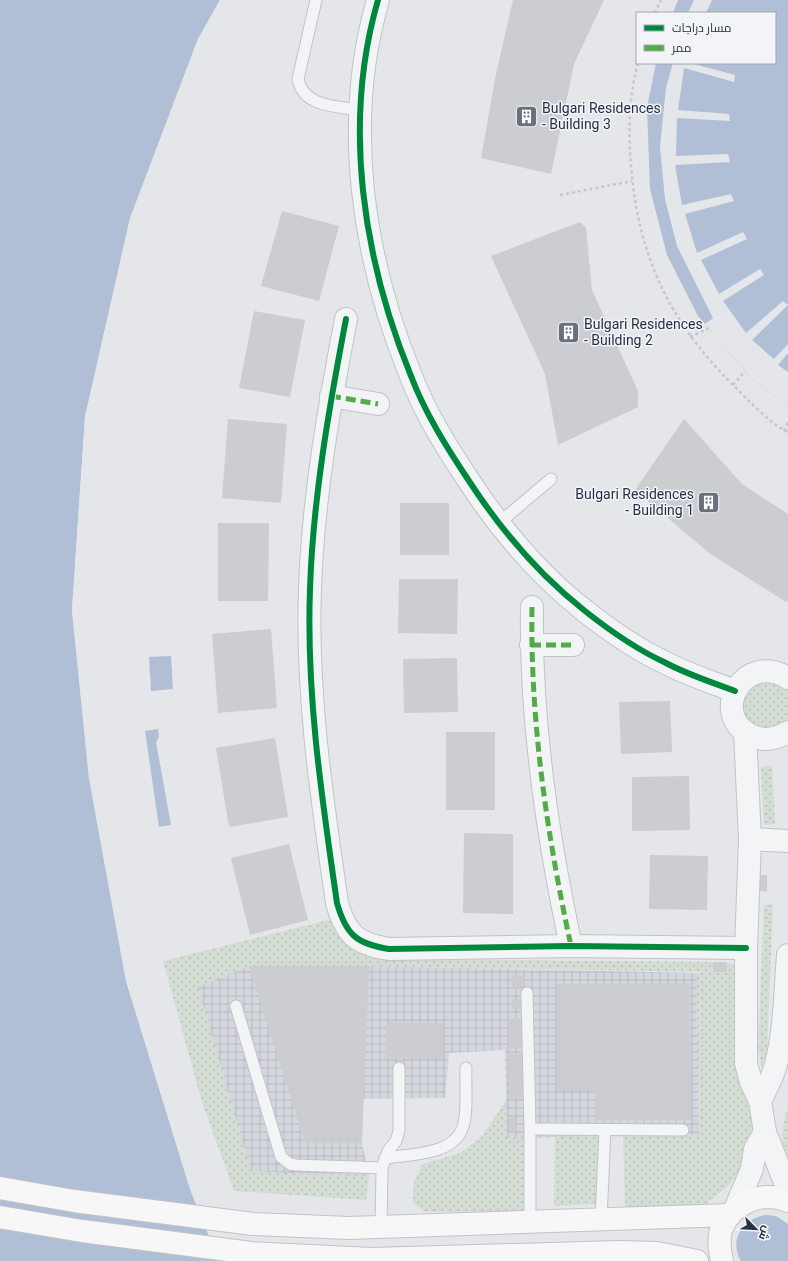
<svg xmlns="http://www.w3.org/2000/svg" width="788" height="1261" viewBox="0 0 788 1261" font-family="Roboto,Cairo,sans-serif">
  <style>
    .industrial { fill: url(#industrial-grid) }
    .park { fill: url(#park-dots) }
    .water { fill: #b0bfd6 }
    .pier { fill: #e4e6e9 }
    .building { fill: #cbcdd1 }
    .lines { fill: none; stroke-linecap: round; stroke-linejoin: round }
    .lane-casing { stroke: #c1c3c7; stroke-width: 13 }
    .street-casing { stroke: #c1c3c7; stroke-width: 24 }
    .secondary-casing { stroke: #c1c3c7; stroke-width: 24 }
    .path { stroke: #c5c7cc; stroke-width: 2.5; stroke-dasharray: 3 3; stroke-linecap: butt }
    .lane { stroke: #f3f4f6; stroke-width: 11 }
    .street { stroke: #f3f4f6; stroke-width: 22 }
    .secondary { stroke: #f7f7f7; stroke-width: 22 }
    .quiet { stroke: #53ab47; stroke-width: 5; stroke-dasharray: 10 5; stroke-linecap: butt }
    .cycleway-casing { stroke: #f2f4f8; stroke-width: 8 }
    .cycleway { stroke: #00873e; stroke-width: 6 }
    .labels { text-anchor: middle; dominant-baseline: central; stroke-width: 3; stroke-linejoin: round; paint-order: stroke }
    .poi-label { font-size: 14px; fill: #283045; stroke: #f2f4f8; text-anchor: start }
  </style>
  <defs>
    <pattern id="industrial-grid" width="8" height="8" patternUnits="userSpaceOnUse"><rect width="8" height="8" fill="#d4d7de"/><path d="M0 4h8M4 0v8" fill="none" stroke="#b6b9c0"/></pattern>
    <pattern id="park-dots" width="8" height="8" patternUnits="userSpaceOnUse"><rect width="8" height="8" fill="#d3ddd4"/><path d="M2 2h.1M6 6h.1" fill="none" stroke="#b5beb7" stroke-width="1.8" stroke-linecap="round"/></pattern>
  </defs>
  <rect width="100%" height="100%" fill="#e4e6e9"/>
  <!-- industrial -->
  <path class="industrial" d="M249,966h120l328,7 2,162 -192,3 -2,-88 -56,3 -4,45 -83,1v44l7,34 -118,-6 -53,-184z"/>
  <!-- park -->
  <g class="park">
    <path d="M767,681l16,5 5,6v28l-8,8 -23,1c-4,-4 -9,-8 -11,-12 -10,-17 6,-32 21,-36z"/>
    <path d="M772,766l3,58 -11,1 -3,-58z"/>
    <path d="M773,904l-6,146 -5,18 -4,-19 6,-144z"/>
    <path d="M332,919l4,14 27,20 26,6 324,3v10h14l-1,-10 14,4 15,167 -8,27 -18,25 -24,20 -25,4 -55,-2 -2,-71 76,-1 -2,-162 7,-1 -335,-6h-120l-51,21 53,184 118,6 -3,23 -132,-9 -32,-89 -39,-141z"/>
    <path d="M506,1101l1,37 20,-1 -2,74 -100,1 -12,-9 1,-22 9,-17 37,-11 21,-16z"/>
    <path d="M788,1108v62c-7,-20 -8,-42 0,-62z"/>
    <path d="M555,1137h46v67l-47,2z"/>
  </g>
  <!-- water -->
  <g class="water">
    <path d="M0,0h220l-22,39 -68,180 -45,198 -13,193 17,168 37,203 64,208 29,72h-219z"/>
    <path d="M678,0h110v406l-34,-25 -56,-65 -31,-61 -17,-66 -3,-82 9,-44h119v-50h-102z"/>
    <path d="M171,656l2,33 -22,2 -2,-34z"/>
    <path d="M158,729l1,8 -3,5 15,83 -12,2 -14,-96z"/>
    <path d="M766,1215l10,1 12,8v37h-47c-13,-22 3,-43 25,-46z"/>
  </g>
  <!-- pier -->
  <g class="pier">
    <path d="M220,0h2l-22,40 -68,179 -45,198 -13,193 17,168 37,202 64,209 29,72h-2l-29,-72 -64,-208 -37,-203 -17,-168 13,-193 45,-199 68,-179z"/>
    <path d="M694,0h18l-6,13h-18z"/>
    <path d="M673,63h17l45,12 -1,7 -50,-14 -6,42 51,4 1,7 -53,-3 -1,38 52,-2 2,8 -55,3 7,40 49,-11 3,7 -49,13 12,39 46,-21 4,7 -46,21 18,34 41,-25 4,6 -41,26 23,32 37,-32 5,4 -36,35 22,19 14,-15v9l-10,12 10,7v34l-34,-25 -49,-57 8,-6 -36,-72 -12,-47 -5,-52 6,-60z"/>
  </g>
  <!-- building -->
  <g class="building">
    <path d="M513,0h91l-30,64 -23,110 -70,-16 15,-84z"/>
    <path d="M282,211l57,15 -20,75 -58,-15z"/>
    <path d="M580,222l6,6 6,62 46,101v16l-80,38 -13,-71 -54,-118z"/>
    <path d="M254,311l51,9 -15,77 -51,-9z"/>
    <path d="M228,419l59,5 -6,79 -59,-5z"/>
    <path d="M684,419l58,65 46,30v86l-2,2 -77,-49 -74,-63z"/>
    <rect x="400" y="503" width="49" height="52"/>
    <path d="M218,523h51l-1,78h-50z"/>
    <path d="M399,579h59l-1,55 -59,-1z"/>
    <path d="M271,629l6,79 -59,5 -6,-79z"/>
    <path d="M457,658l1,54 -54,1 -1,-54z"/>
    <path d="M670,701l2,51 -51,2 -2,-52z"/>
    <rect x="446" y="732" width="49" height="78"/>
    <path d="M275,738l13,79 -59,10 -13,-79z"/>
    <path d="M689,776l1,54 -58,1v-54z"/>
    <path d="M464,833l49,1v80l-50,-1z"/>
    <path d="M289,844l19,76 -58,15 -19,-77z"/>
    <path d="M650,855l58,1 -1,54 -58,-1z"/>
    <path d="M760,875h7v17l-7,-1z"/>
    <path d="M713,962h13l1,10h-14z"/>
    <path d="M249,966h120l-7,177h-57z"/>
    <circle cx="518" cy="982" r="7"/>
    <path d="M690,983l1,137h-96v-29h-38v-107z"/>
    <circle cx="517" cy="1004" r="6"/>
    <path d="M525,1018l1,30 -18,1v-30z"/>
    <path d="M386,1022l57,1v36l-58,-1z"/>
    <path d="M508,1054h16l1,44h-16z"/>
    <rect x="509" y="1118" width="7" height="14"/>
  </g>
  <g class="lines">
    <defs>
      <g id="lane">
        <path d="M316,0l-18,79c5,28 38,27 61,31"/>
        <path d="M499,523l52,-44"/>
        <path d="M527,993l3,136v93"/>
        <path d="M236,1006l45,151 9,7 6,1 86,3"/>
        <path d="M530,1129l153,1"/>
        <path d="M385,1158c26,-4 72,-2 79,-35 4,-17 1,-37 2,-55"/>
        <path d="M601,1220l4,-90"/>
        <path d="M381,1228l1,-60 6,-17 8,-10 3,-10v-63"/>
      </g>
      <g id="street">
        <path d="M378,0c-36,124 -15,259 33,376 14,37 36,72 58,105 32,49 70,94 116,130 24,19 51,38 79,51 22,12 47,20 71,29"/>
        <path d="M346,319c-17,89 -33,179 -36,270 -4,105 12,210 27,314 9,32 20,41 52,46l182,-3 175,2"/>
        <path d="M331,396l47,8"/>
        <path d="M532,607c-2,114 15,228 39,339"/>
        <path d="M531,645h42"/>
        <path d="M788,678c-44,-27 -79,35 -38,57 13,7 26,4 38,-3"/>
        <path d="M745,732l5,107 -4,109v115l5,19 9,19 5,31 23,58"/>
        <path d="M750,839l38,2"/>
        <path d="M760,1101c6,-12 13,-24 16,-37 9,-35 9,-73 12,-109"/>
        <path d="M735,1209l17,-40 3,-20 10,-17"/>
      </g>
      <g id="secondary">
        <path d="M0,1188l74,13 179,23 96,4 381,-13"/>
        <path d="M0,1217l82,14 169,22 121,6 247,-7 38,1 40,8"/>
        <path d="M722,1261c-2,-10 -4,-21 -1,-31 10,-27 41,-40 67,-29"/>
      </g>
    </defs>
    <!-- lane casing -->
    <use href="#lane" class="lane-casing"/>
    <!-- street casing -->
    <use href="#street" class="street-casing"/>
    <!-- secondary casing -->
    <use href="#secondary" class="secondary-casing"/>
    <!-- path -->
    <g class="path">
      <path d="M655,13l6,-13"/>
      <path d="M638,63c-9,33 -10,68 -7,102 7,91 38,156 102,220 14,14 37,39 55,47"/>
      <path d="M560,195l72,-14"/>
      <path d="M690,337l19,-9"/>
      <path d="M733,385l12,-14"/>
      <path d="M784,431l4,-9"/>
    </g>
    <!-- lane -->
    <use href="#lane" class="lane"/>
    <!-- street -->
    <use href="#street" class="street"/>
    <!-- secondary -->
    <use href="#secondary" class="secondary"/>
    <!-- quiet -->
    <g class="quiet">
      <path d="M331,396l47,8"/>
      <path d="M532,607c-2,114 15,228 39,339"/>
      <path d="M531,645h42"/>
    </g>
    <defs>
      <g id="cycleway">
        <path d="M378,0c-36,124 -15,259 33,376 14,37 36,72 58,105 32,49 70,94 116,130 24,19 51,38 79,51 22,12 47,20 71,29"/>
        <path d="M346,319c-17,89 -33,179 -36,270 -4,105 12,210 27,314 9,32 20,41 52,46l182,-3 175,2"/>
      </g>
    </defs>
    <!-- cycleway casing -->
    <use href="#cycleway" class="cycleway-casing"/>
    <!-- cycleway -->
    <use href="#cycleway" class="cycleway"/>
  </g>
  <!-- icons -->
  <defs>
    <symbol id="building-square" viewBox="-11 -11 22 22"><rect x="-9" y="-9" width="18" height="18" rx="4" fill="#6a707e" stroke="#f2f4f8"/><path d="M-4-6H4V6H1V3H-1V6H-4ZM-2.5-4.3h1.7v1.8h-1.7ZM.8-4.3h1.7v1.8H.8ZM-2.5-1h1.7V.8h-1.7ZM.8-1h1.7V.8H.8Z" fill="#fff"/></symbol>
  </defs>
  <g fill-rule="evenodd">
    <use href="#building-square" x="514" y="104" width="25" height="25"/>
    <use href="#building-square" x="556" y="320" width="25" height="25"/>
    <use href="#building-square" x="696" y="490" width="25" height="25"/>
  </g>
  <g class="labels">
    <!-- poi labels -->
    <g class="poi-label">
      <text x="542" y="108">Bulgari Residences<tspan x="542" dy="16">- Building 3</tspan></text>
      <text x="584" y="324">Bulgari Residences<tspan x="584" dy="16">- Building 2</tspan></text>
      <text x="694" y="494" text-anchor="end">Bulgari Residences<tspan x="694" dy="16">- Building 1</tspan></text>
    </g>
  </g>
  <!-- legend -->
  <rect x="636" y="12" width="140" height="52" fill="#f2f4f8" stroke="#a1a6b0"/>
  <rect x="644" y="25" width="20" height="6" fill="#00873e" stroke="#a1a6b0"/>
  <text x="672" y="32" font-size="12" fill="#283045">مسار دراجات</text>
  <rect x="644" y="45" width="20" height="6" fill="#53ab47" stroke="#a1a6b0"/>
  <text x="672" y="52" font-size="12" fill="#283045">ممر</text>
  <!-- north arrow -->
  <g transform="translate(756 1229) rotate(114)" stroke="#f2f4f8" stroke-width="3" paint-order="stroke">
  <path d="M0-3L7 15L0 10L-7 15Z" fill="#283045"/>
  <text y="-6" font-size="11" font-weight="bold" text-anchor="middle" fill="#283045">ش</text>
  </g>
</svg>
